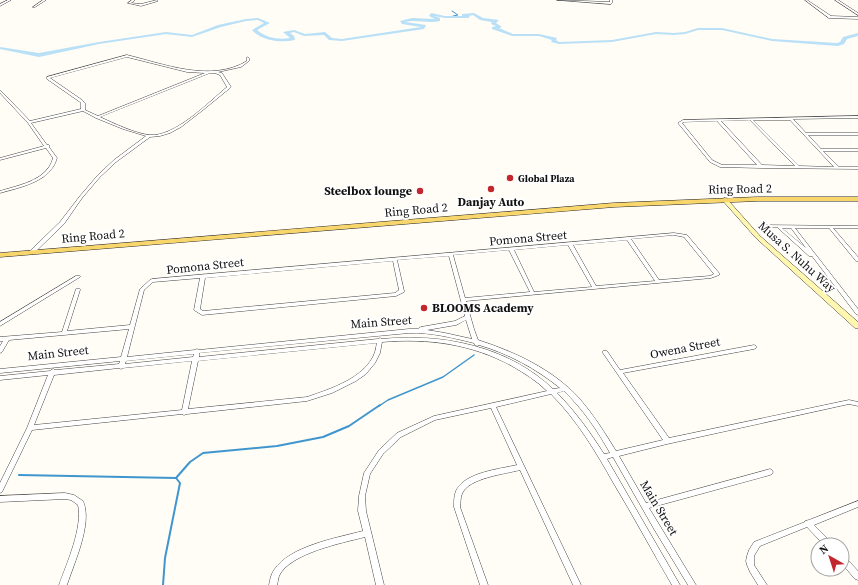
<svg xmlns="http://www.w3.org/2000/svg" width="858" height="585" viewBox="0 0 858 585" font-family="'Source Serif 4',serif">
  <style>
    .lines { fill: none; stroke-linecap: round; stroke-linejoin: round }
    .stream-far2 { stroke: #3f96cf; stroke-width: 1 }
    .stream-far1 { stroke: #3f96cf; stroke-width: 1.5 }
    .stream { stroke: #3f96cf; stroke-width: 2 }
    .river { fill: #b9e0f7; fill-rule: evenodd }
    .street-casing { stroke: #444; stroke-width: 1 }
    .secondary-casing { stroke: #333; stroke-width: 1 }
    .primary-casing { stroke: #222; stroke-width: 1 }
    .street { fill: #fff; fill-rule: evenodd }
    .secondary { fill: #fff6b0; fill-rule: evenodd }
    .primary { fill: #f9d66b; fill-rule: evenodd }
    .poi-dot { fill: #c4262e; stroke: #fff; stroke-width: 1.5 }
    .labels { text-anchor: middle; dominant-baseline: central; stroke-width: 4; stroke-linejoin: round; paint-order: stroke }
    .far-poi-label { font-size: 10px; font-weight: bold; fill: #111; stroke: #fff; text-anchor: start }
    .street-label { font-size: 12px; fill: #111; stroke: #fff }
    .poi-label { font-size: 12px; font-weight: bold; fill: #111; stroke: #fff; text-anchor: end }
  </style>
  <rect width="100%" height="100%" fill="#fffdf5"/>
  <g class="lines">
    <!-- stream-far2 -->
    <path class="stream-far2" d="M452,11l6,4 -5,1"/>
    <!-- stream-far1 -->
    <path class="stream-far1" d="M379,406l9,-6 55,-23 31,-22"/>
    <!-- stream -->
    <g class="stream">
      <path d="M19,475l157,3"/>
      <path d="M176,478l14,-16 13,-9 74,-7 46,-9 26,-11 31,-21"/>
      <path d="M163,585l2,-27 15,-75 -4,-5"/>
    </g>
    <!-- river -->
    <path class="river" d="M431,13l14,3h17v-2l12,-1 9,5 16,2 -3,3 6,4 -3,1 14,6h26l18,4 -1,2 3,2 53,-2 44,-8 18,1 11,-1 13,-4h24l50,11 65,4 3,-1 3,-5 15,-4v3l-11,3 -3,5 -6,2 -66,-5 -50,-11h-24l-13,4 -11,1 -18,-1 -44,8 -53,2 -8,-2 1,-2 -13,-4h-27l-20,-7v-2l4,-1 -5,-2 1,-2 -12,-2 -7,-5 -4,1 1,1 -2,1h-23l-11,-2 6,2v3c-12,3 -23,-2 -35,1l21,3 -2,4 -82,12 -13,-1 -5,-5 -20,1 -10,-4 -4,1 4,3 1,4c-15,3 -33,1 -43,-10l12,-7 -6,-3 -12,1 -25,6 -29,10 -26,-3 -67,10 -60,13 -39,-8v-2l39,6 60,-11 67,-10 26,3 26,-10 28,-6 12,-1 12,5 -13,7c10,8 21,10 33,8l-7,-6 11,-2 11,4 20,-2 7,6 10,1 79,-12 -19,-3 -2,-3 12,-3 23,1 -6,-3z"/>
    <defs>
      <g id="street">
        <path d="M8,0h3l-11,6v-2z"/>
        <path d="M43,0h3l-11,7h-2z"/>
        <path d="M132,0h3l-4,3 10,1 16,-4 1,1 -17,5 -13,-3z"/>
        <path d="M557,0l53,2v-2h2v3l-1,1z"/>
        <path d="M805,0h2l24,16 27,1v2l-29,-1z"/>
        <path d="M835,0h3l20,13v2z"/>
        <path d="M127,55c37,9 84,28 120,6v-4l2,1v3l-8,6 -23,5 4,1 9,14 -1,1 -27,22 -22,17 -11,6 -10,3 -10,1 -34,25 -16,15 -18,21 -18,26 -31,30h-4v-2l31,-30 20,-26 18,-21 16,-15 32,-24 -23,-7 -27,-11 -13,-7 -52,12 16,22h2l1,1 -1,1 8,11c-1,3 -2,6 -4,9 -10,16 -35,21 -53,26v-2c16,-5 39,-9 49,-24 2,-3 3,-6 4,-9l-7,-10 -46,12v-2l44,-12 -16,-23 -28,-30v-3l30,31 51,-12v-6l-1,-1 -33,-23v-2zM127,57l60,15 18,1 -107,43 -13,-6v-7l-3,-3 -32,-22zM210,73h5l5,2 7,12c-18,15 -52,50 -77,48 -14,-1 -37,-12 -50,-18z"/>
        <path d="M858,116v2l-65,1 13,14h52v2h-50l13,14h37v2h-35l16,16h19v2l-97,-1 -41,-1 -10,-5 -32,-39 5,-3zM750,120l45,46 -33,-1 -41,-44zM753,120h37l44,47 -35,-1zM717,121l40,44h-35l-10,-5 -30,-37 2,-1z"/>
        <path d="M761,225l97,1v2h-25l25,29v4h-2l-27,-33h-34l63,81v6l-2,-1 -44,-58h-3l-32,-29h-16zM782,228h9l15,20z"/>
        <path d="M674,233l13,2 32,38v2l-8,3 -245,23 8,28 4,11c37,12 74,29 101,58 14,16 26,35 37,53l47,-11 -60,-87 -1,-1 1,-1h4l13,19 134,-25 2,1 1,1 -1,1 -2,1 -131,24 46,65 180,-38 9,2v4l-9,-2 -182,40 -48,12 27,47 124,-34 2,1 1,2 -1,2 -2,1 -121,33 47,77h-8l-34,-56 -41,-72 -6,2 73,126h-8c-20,-34 -38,-68 -58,-101 -18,-32 -37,-64 -63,-90l-55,13 85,178h-8l-53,-115c-15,4 -52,8 -58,24 -2,4 -1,9 -2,13l28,78h-8l-26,-78c0,-6 0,-13 3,-18 10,-17 43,-20 60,-24l-26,-57 -56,12 -34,17 -18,17 -13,20 -5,22 1,15 18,74h-8l-11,-48c-23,6 -75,16 -86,39 -1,3 -1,6 -2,9h-8c1,-5 2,-11 5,-15 16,-24 62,-32 89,-39l-5,-20 1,-15 5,-23 15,-23 18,-17 37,-17 113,-25c-10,-10 -23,-18 -35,-25 -40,-22 -84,-28 -130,-24l-2,11 -5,10 -9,11 -10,7 -24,12 -25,8 -120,13 -3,1 -2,-1 -150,16 -30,62 -2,1v-10l27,-55 21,-53 -48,5v-4l50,-5 1,-1 2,-1 3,1 63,-6 1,-3 -120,12v-4l121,-12 8,-28 -120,11 -7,12 -2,1v-7l3,-5h-3v-4l62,-5 14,-43h4v1l-13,41 63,-6 10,-36 10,-9 2,-1zM674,235l10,2 30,37 -4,2 -51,4 -28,-41zM627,240l28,41 -59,5 -23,-41zM568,245l24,42 -58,5 -20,-42zM509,250l21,42 -65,6 -12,-43zM449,256l16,60 -10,5 -34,6 -2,1 -1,1h-9l-210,21 -2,-1 -2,1 -68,7 17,-67 9,-8 47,-4 -6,32 8,5 194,-19 8,-4v-1l-7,-31zM393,261l6,29 -4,3 -192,18 -3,-2 5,-31zM466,320l6,19 -27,-6 -18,-3 29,-5zM409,333c22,-1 44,5 65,10l1,2 2,1 2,-1c30,9 56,23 81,43l-7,1c-45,-43 -111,-56 -171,-50l-2,-1 -2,1 -179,18v-4zM377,343c-1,3 -1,6 -2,9 -9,26 -45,37 -68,45l-119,12 10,-48zM194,354l-1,3 -68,7 1,-3zM192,361l-10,49 -148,15 20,-50 65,-7 2,1 2,-1zM564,391c19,18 33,39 46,62l-6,1c-14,-22 -29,-43 -47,-61z"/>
        <path d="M76,276h4v1l-80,49v-4z"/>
        <path d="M65,493l9,2 9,6c10,22 -9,62 -16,84h-8c8,-22 24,-58 19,-80l-7,-5 -6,-1 -65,3v-6z"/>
        <path d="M858,501v6l-44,18 18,18 1,2h-9l-17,-18 -47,19 -6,10v9l13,20h-9l-8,-13 -3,-7 -1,-4 1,-5 2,-6 5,-8 51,-20v-1l4,-1z"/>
        <path d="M842,555l3,2 13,14v9l-3,-1 -13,-15z"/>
      </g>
      <path id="secondary" d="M725,198l2,1 33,37 98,86v6h-3l-99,-90 -33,-37v-2z"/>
      <path id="primary" d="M758,197h100v4h-100l-144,6 -614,50v-4l614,-50z"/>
    </defs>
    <!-- street casing -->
    <use href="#street" class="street-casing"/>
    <!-- secondary casing -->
    <use href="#secondary" class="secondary-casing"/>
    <!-- primary casing -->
    <use href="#primary" class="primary-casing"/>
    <!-- street -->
    <use href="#street" class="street"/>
    <!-- secondary -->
    <use href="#secondary" class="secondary"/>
    <!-- primary -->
    <use href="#primary" class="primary"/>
  </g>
  <!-- markers -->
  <g class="poi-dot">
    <circle cx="510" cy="178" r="4"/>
    <circle cx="491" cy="189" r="4"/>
    <circle cx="420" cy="191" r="4"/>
    <circle cx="424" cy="308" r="4"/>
  </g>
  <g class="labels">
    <!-- far-poi labels -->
    <g class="far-poi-label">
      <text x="518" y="178">Global Plaza</text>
    </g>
    <!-- street labels -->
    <g class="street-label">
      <text transform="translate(740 189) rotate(-1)">Ring Road 2</text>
      <text transform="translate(416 210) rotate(-5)">Ring Road 2</text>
      <text transform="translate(93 236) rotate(-5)">Ring Road 2</text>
      <text transform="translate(528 238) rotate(-5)">Pomona Street</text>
      <text transform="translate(797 257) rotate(42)">Musa S. Nuhu Way</text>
      <text transform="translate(205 266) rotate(-6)">Pomona Street</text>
      <text transform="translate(381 322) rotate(-4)">Main Street</text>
      <text transform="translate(685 348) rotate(-11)">Owena Street</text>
      <text transform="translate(58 353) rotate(-6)">Main Street</text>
      <text transform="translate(659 508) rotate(59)">Main Street</text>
    </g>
    <!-- poi labels -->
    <g class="poi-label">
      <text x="412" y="191">Steelbox lounge</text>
      <text x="491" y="202" text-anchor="middle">Danjay Auto</text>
      <text x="432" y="308" text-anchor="start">BLOOMS Academy</text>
    </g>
  </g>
  <!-- north arrow -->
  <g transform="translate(830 557) rotate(321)"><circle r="19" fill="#ffffff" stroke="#a0a0a0"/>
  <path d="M0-3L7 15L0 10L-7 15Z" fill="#c4262e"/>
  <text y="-6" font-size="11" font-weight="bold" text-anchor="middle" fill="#111111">N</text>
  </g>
</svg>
